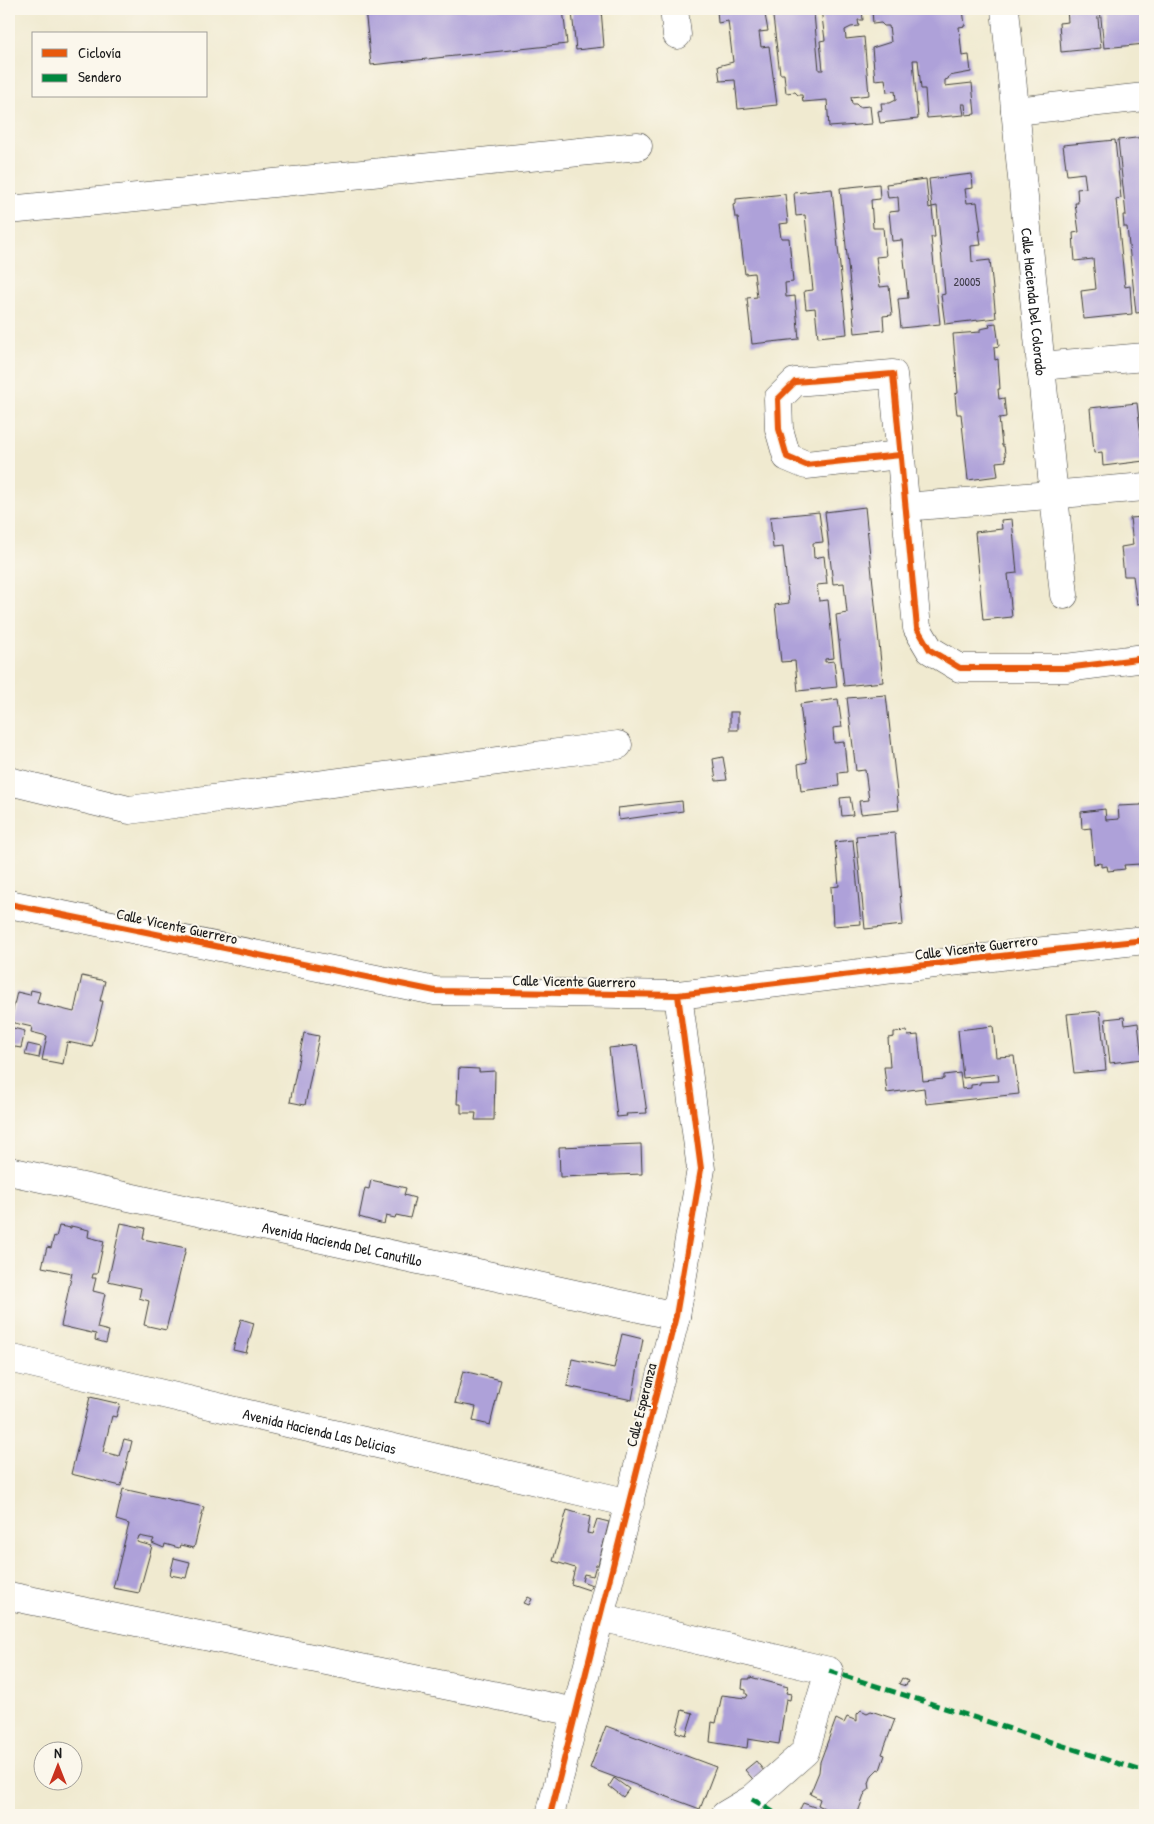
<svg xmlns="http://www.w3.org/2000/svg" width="1154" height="1824" viewBox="0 0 1154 1824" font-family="'Patrick Hand',sans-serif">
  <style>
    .building { fill: #aea1d9 }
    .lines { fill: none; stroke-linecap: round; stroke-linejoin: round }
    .minor-casing { stroke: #3c3b37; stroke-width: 29 }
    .minor { stroke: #fff; stroke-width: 28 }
    .quiet { stroke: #00873e; stroke-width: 5; stroke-dasharray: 10 5; stroke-linecap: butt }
    .cycleway-casing { stroke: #fbf7ec; stroke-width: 9 }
    .cycleway { stroke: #e8590c; stroke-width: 6 }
    .labels { text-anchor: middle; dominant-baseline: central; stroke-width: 4; stroke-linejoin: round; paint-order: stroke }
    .number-label { font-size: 12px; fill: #403d4b }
    .street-label { font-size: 15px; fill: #1c1c1c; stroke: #fbf7ec }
  </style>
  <rect width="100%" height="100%" fill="#fbf7ec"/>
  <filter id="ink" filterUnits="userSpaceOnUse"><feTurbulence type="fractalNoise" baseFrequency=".02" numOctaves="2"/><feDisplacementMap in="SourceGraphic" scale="10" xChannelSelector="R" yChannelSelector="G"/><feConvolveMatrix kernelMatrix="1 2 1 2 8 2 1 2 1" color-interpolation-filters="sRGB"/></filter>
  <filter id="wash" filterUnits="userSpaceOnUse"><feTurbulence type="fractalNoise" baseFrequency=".0096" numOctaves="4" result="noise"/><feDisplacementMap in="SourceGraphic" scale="20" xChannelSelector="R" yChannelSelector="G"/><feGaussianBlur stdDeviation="1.12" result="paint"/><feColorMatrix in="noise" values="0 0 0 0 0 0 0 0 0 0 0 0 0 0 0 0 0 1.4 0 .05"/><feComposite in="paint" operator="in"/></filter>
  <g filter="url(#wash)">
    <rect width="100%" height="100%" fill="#f0ead0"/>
    <g id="blocks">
      <!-- building -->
      <g class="building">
        <path d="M365,9h198l4,35 -196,21z"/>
        <path d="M601,9l3,38 -28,3 -4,-38z"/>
        <path d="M717,9h47l4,22 -9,1 2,15 8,-1 8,59 -39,4 -3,-29 -15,1 -2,-15 15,-4 -5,-41 -10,2z"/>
        <path d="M772,9h45l1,3 -4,1 5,57h4l-3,-29 5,-1 -4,-31h41l1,11h-5l1,6 -8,1 -6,3 1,9 18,-2 5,58 -18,2 1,7h4l3,3 11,-1 2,18 -43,3 -2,-27 -24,2 -1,-7h-4l-3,-3 -9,1 -2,-19h-4z"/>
        <path d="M872,9h91l2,17 -6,1 3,29 7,-1 2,17 -22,4 -1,3 -3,1v6l27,-3 3,31 -9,1 -1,-11h-3l2,11 -37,3 -2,-29h-4l-3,-29h-5l5,59 -38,4 -2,-12 4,-1 -1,-7h9l6,-3 -1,-9 -8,1 -2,-13 -10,1 -3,-32 19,-6 -2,-16h-5l-3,-3 -8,1z"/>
        <path d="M1067,9h30l4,39 -40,4 -2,-29 9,-1z"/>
        <path d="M1100,9h45v35l-41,4z"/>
        <path d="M1145,137v175l-9,1 -9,-86h-3l-1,-12h3l-8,-75z"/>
        <path d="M1115,140l6,58 -5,1 9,88 5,-1 2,28 -48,5 -3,-28 15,-2 -3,-30 -18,2 -1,-12 -1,-16 6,-1 -4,-29h3l-1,-14 9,-1 -2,-15 -17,2 -4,-30z"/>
        <path d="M972,174l1,14 -8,1 2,14 10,-1 4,29h-2l2,14 -10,1 1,16 18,-2 6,58 -51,6 -4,-29 4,-1 -8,-88 -5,1 -3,-28z"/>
        <path d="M926,179l3,29 3,-1 3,30h-4l9,87 -39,4 -3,-29 10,-1 -6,-58 -10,1 -3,-29 10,-1 -1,-14 -10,1 -2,-14z"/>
        <path d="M879,184l1,15 -9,1 2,28h10l3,28 -10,1 4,30 9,-1 3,29 -9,1 1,14 -29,3 -15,-145z"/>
        <path d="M832,189l15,145 -29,3 -3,-29 -9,1 -2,-18 9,-1 -8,-75 -9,1 -2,-23z"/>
        <path d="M785,194l3,29 -9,1 2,14h8l4,44 -8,1 1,14 9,-1 4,43 -47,5 -5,-46 10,-1 -3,-24 -9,1 -7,-57h-3l-2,-12 3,-1v-5z"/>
        <path d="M996,323l3,23 -5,1 1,13 3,-1 2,30h-2l1,10 5,-1 2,19 -7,1 3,28h2l2,15 -10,1 2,14 -30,4 -7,-66h-4l-1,-8 -1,-12 3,-1 -5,-59 27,-2v-3l10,-2 -1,-3z"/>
        <path d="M1137,403l7,58 -41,5 -1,-14 -8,1 -4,-45z"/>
        <path d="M865,507l18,175 -39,4 -8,-71 11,-2 -3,-30 -11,1 -8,-72z"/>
        <path d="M819,512l4,30 -10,1 1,15 10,-2 3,28 -10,1 2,16 9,-1 6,58 -9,1v3l9,-1 3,26 -39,4 -3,-30 -14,1 -6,-57 14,-2 -6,-56 -10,1 -3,-31z"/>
        <path d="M1145,517v86l-8,1 -4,-28h-9l-3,-29 12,-2 -3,-27z"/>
        <path d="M1012,519l5,54 -9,1 4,43 -29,3 -8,-88 27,-3 -1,-9z"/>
        <path d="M886,695l13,115 -38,4 -2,-13 10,-1 -4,-30 -9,1 -9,-73z"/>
        <path d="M838,699l4,28 -9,1 1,15 10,-1 3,30 -9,1 1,13 -38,5 -3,-27 9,-2 -7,-58z"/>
        <rect x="730" y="712" width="8" height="18"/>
        <path d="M723,757l4,23 -11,1 -3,-22z"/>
        <path d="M850,797l3,18 -11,1 -2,-18z"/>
        <path d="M682,801l1,10 -64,9 -1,-12z"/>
        <path d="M1145,803v65h-5v-4l-16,1 1,4 -17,2 -1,-5 -6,1v-4l-7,1 -3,-36 -9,1 -1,-17 24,-3 1,11 13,-1 -1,-13 23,-1v-1z"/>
        <path d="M895,833l8,92 -38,4 -9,-93z"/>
        <path d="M853,840l8,84 -28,2 -2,-39 8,-1 -4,-44z"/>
        <path d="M82,976l23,5 -5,20h3l-11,46 -25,-5 -4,22 -21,-4 5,-24 -16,-4 1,-5 -22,-5 7,-30 13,3 1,-5 9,2 -3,11 37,9z"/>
        <path d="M1100,1011l6,59 -32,3 -7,-59z"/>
        <path d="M1124,1017l1,8 13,-2 4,36 -32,4 -5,-44z"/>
        <path d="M993,1026l3,31 18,-1 5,38 -93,10 -2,-16 -37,5 -3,-26h6l-2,-29 6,-1v-5l13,-1 1,5 10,-1 5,46 21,-2v-4l16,-2 2,16 9,-1v-3l9,-1v-2l19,-1 -1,-7 -35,4 -5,-48z"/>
        <path d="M9,1027l16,4 -4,17 -12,-2z"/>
        <path d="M304,1033l15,3 -14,69 -15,-3z"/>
        <path d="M28,1044l13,3 -2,11 -14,-3z"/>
        <path d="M637,1045l10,68 -21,1 1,2 -10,1 -8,-69z"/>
        <path d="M459,1068l20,1v3l16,-1 -1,49h-19l1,-7h-15v-9h-4z"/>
        <path d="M641,1144l1,30 -82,3 -1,-30z"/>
        <path d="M371,1180l35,8 -2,7 11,3 -5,20 -14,-3 -1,3 -9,-2 -2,8 -25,-7 6,-29 4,1z"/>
        <path d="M121,1223l24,5 -2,11 43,9 -20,82 -22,-5 5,-24 -10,-3 2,-10 -33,-7z"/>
        <path d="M59,1226l12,2v-2l18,4 -1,7 16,4 -7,33h-4l-1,4h4l-3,13 12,3 -8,34 12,3 -3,12 -11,-3 1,-6 -35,-8 11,-53 -30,-6 5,-20 4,1 3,-12 2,1z"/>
        <path d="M241,1319l13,4 -8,30 -13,-3z"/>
        <path d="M622,1334l21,5 -11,61 -65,-14 5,-27 42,9z"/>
        <path d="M463,1371l38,9 -11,45 -17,-4 3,-14 -21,-4z"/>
        <path d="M90,1397l30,7 -4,13 -4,-1 -9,36 16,4 5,-17 8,2 -11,45 -50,-12z"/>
        <path d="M123,1489l81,18 -10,41 -14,-3 -1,3 -14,-4 -1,4 -12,-5 2,-4 -15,-3 -2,6 15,4 -13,47 -26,-5 16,-64 -13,-4z"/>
        <path d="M567,1510l23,7 -3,16 5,1 5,-15 12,3 -11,43h-2l-3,11 -9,-2 -2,7 10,4 -3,5 -18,-6 4,-16 -22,-7z"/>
        <path d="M174,1558l16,4 -4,16 -16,-3z"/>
        <path d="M528,1597l4,2 -3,6 -5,-2z"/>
        <path d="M750,1677l38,10 -2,6 5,1 -1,6 -4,-1 -7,45 -31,-5 -1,9 -37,-6 2,-20 4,1 6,-28 24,3 2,-3 -2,-1v-4l-4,-1 1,-10h7z"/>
        <path d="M902,1678l6,3 -2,5 -7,-2z"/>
        <path d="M682,1710l11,3 -7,22 -10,-3z"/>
        <path d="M861,1710l6,3 4,-2 24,8 -13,35 3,1 -5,15 -2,-1 -6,6 -3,8 1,6 -5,4 -8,22h-60l6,-12 20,7 1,-2 -6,-3 2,-6 -10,-5 9,-22 1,-10 16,-43 8,4 3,-6 10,4v-7z"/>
        <path d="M606,1726l110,41 -16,42 -110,-41z"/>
        <path d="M756,1761l12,15 -11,8 -12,-14z"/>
        <path d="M614,1778l15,11 -6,8 -14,-11z"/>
        <path d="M649,1810l6,5h-10z"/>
      </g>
    </g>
  </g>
  <g filter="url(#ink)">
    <use href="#blocks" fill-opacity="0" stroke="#3c3b37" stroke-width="1"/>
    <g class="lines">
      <defs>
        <g id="minor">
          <path d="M674,9l3,26"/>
          <path id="s1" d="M1005,9l59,586"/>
          <path d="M1015,111l130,-14"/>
          <path d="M9,210l629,-64"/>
          <path d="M1040,366l105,-9"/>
          <path d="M900,455l-94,10 -19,-8 -8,-28 -1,-30 17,-17 98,-8 24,254 13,22 30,18h106l79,-10"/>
          <path d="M905,507l240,-20"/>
          <path d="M9,781l120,29 489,-65"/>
          <path d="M9,904l426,87 243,4 339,-41 128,-14"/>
          <path id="s2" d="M9,1171l667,145"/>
          <path id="s3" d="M9,1358l621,145"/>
          <path d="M9,1596l567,116"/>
          <path d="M600,1617l229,54 -24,81 -53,47 -27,16"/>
          <path d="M550,1815l126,-499 25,-147 -23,-174"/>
        </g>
      </defs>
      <!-- minor casing -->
      <use href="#minor" class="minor-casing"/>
      <!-- minor -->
      <use href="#minor" class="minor"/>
      <!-- quiet -->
      <g class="quiet">
        <path d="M829,1671l316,101"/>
        <path d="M752,1799l26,16"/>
      </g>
      <defs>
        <g id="cycleway">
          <path d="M900,455l-94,10 -19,-8 -8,-28 -1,-30 17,-17 98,-8 24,254 13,22 30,18h106l79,-10"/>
          <path d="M9,904l426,87 243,4 339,-41 128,-14"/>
          <path d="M550,1815l126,-499 25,-147 -23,-174"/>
        </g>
      </defs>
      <!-- cycleway casing -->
      <use href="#cycleway" class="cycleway-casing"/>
      <!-- cycleway -->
      <use href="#cycleway" class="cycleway"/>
    </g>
  </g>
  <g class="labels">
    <!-- number labels -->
    <g class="number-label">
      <text x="967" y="281">20005</text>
    </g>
    <!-- street labels -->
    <g class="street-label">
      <text stroke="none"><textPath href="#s1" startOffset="294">Calle Hacienda Del Colorado</textPath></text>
      <text transform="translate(177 926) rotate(12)">Calle Vicente Guerrero</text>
      <text transform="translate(976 947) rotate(-7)">Calle Vicente Guerrero</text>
      <text transform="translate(574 981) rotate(1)">Calle Vicente Guerrero</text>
      <text stroke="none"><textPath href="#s2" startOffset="341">Avenida Hacienda Del Canutillo</textPath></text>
      <text transform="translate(641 1405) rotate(-76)">Calle Esperanza</text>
      <text stroke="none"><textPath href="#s3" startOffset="319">Avenida Hacienda Las Delicias</textPath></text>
    </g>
  </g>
  <!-- margin -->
  <rect width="1154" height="1824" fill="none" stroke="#fbf7ec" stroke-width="30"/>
  <!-- legend -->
  <rect x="32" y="32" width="175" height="65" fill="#fbf7ec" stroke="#a29f99"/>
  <rect x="42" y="49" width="25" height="8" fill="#e8590c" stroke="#a29f99"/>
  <text x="78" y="58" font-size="15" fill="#1c1c1c">Ciclovía</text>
  <rect x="42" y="74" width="25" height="8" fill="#00873e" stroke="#a29f99"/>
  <text x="78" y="82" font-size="15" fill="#1c1c1c">Sendero</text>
  <!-- north arrow -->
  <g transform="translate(58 1766)"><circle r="24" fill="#fbf7ec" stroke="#a29f99"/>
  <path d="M0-4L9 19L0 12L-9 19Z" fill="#c8321e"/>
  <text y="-8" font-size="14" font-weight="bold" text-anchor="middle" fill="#1c1c1c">N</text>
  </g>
</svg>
